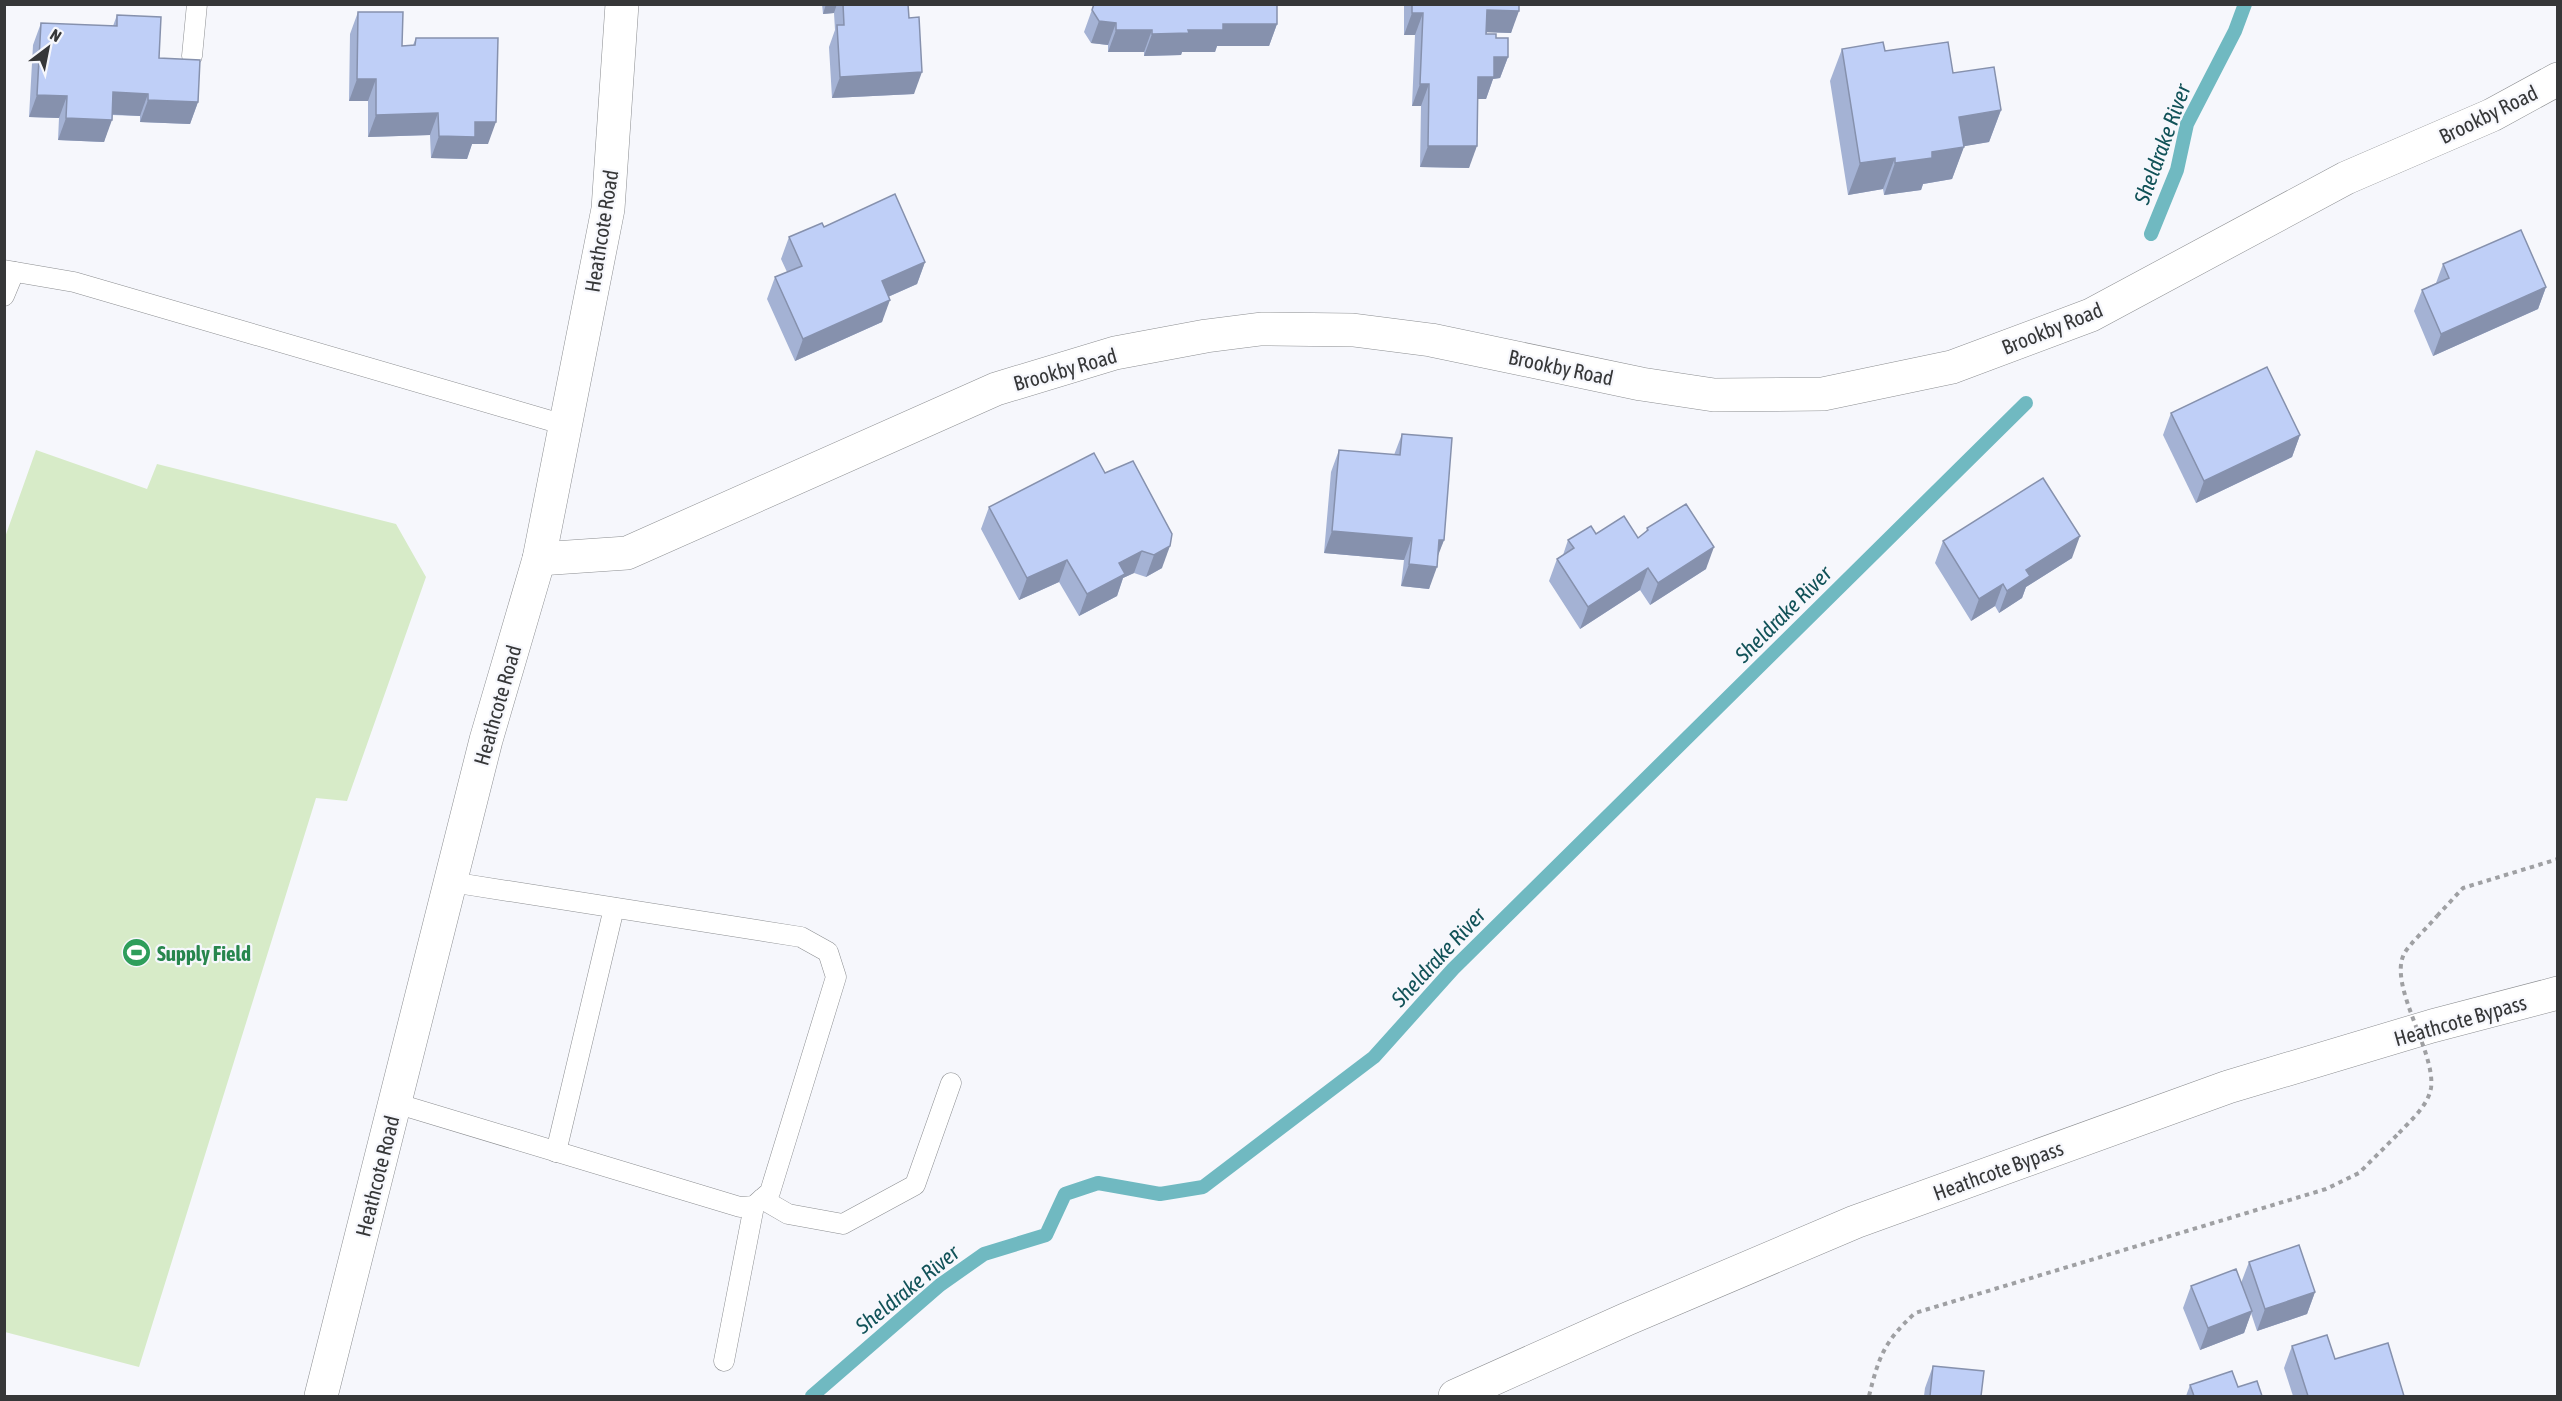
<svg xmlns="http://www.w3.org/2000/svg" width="2562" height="1401" viewBox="0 0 2562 1401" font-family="'Asap Condensed',sans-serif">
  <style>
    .pitch { fill: #d7ebc8 }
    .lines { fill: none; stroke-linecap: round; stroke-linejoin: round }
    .stream { stroke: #70b9c1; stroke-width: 14 }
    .service-casing { stroke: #8c8e91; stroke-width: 21 }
    .minor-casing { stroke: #8c8e91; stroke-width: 34 }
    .tertiary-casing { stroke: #8c8e91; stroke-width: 34 }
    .secondary-casing { stroke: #8c8e91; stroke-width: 34 }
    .path { stroke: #9fa0a3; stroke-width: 4; stroke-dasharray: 4.5 4.5; stroke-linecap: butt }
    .service { stroke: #fff; stroke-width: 20 }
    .minor { stroke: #fff; stroke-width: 33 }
    .tertiary { stroke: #fff; stroke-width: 33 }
    .secondary { stroke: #fff; stroke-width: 33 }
    .path-bridge { stroke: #9fa0a3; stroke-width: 4; stroke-dasharray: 4.5 4.5; stroke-linecap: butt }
    .wall { fill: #a4b2d4 }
    .shaded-wall { fill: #8691ad }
    .building { fill: #bfcff7; stroke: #8691ad; stroke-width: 1.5 }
    .labels { text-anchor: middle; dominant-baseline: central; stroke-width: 4.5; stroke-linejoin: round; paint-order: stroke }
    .street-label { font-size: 21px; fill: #363738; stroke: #f6f7fc }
    .leisure-label { font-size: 21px; font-weight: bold; fill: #27864d; stroke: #f6f7fc; text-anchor: start }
    .water-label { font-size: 22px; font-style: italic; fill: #115258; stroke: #f6f7fc }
  </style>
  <rect width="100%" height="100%" fill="#f6f7fc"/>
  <!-- pitch -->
  <path class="pitch" d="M36,450l111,39 10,-25 239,60 30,53 -79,224 -31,-3 -177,569 -134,-35 -1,-792z"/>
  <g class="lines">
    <!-- stream -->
    <g class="stream">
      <path d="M2151,234l26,-64 10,-46 48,-93 10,-27"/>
      <path d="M812,1396l128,-111 44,-31 62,-19 19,-41 33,-11 62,11 43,-7 171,-130 79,-88 573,-566"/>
    </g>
    <defs>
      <g id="service">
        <path d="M192,56l5,-52"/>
        <path d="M4,270l70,12 491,143"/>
        <path d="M4,296l10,-24"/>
        <path d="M395,1103l345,104 14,-1 16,-14 66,-215 -8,-25 -27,-15 -350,-55"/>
        <path d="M556,1152l58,-244"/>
        <path d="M762,1199l26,15 55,10 72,-39 36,-102"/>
        <path d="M724,1361l30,-155"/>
      </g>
      <path id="minor" d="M539,559l88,-6 369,-164 119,-36 91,-17 55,-7 92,1 78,10 210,44 73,11 109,-1 129,-27 139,-52 255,-137 146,-63 66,-36"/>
      <path id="tertiary" d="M321,1396l165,-656 53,-181 69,-350 14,-205"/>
      <path id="secondary" d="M1455,1396l172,-77 228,-97 373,-135 204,-61 126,-33"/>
    </defs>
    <!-- service casing -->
    <use href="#service" class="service-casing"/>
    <!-- minor casing -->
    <use href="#minor" class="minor-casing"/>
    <!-- tertiary casing -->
    <use href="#tertiary" class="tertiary-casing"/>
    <!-- secondary casing -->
    <use href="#secondary" class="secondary-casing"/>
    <!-- path -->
    <g class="path">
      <path d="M2437,916l26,-28 95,-29"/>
      <path d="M1869,1396c10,-40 15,-54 46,-83l411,-124 33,-16 40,-40"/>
    </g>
    <!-- service -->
    <use href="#service" class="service"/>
    <!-- minor -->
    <use href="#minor" class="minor"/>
    <!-- tertiary -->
    <use href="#tertiary" class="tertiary"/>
    <!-- secondary -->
    <use href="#secondary" class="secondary"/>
    <!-- path-bridge -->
    <path class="path-bridge" d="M2399,1133c11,-12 29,-27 32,-45 5,-36 -43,-102 -27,-134 5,-10 25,-28 33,-38"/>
  </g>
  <!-- wall -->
  <g class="wall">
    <path d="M822,4h86l6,90 -82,4 -3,-51 6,-17 -1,-17 -11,1z"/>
    <path d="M1094,4l183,20 -8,22h-52l-2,6h-33l-1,3 -37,1v-4h-36v-7l-17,-2 -7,-11z"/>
    <path d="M1404,4h115l-8,29 -24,-1 -1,2 10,4 12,19 -8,21 -7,1 -7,20h-8l-9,69 -49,-1 1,-61h-9l3,-71h-11z"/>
    <path d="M358,12l44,34 11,-1 3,-7 72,106h-16l-5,15 -36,-1 -1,-23 -62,2v-36h-19l1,-67z"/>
    <path d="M117,15l42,43 39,44 -8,22 -50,-2v-6l-28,-1 -8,27 -46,-2 1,-22 -30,-1 4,-72 8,-22 72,3z"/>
    <path d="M1842,49l43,2 68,22 48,37 -12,32 -25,4 -12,33 -29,5 -2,6 -37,5 -1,-6 -35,6 -18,-114z"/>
    <path d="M824,227l101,35 -8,22 -29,13 -6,25 -87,39 -28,-62 8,-22 12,-5 -6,-13 8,-22z"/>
    <path d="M2443,264l103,23 -8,22 -105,47 -19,-45 8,-21 14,-7z"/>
    <path d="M2171,413l129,22 -8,22 -96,46 -33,-68z"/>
    <path d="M1402,434l42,106 -6,14 -9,35 -28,-3 3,-26 -80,-7 7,-81 8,-22 55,5z"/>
    <path d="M1133,461l29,107 -16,9 -12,-4 -11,5 -6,18 -38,20 -20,-34 -40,18 -38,-71 8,-22 116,-34z"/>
    <path d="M1647,528l59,41 -56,36 -10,-15 -60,39 -31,-48 8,-22 6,-4 5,-15 28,-6 42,4 8,-6z"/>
    <path d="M1943,541l129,17 -46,29 -4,11 -23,15 -4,-7 -24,15 -36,-58z"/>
    <path d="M2249,1262l66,30 -8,22 -50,17 -6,-18 -7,20 -44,17 -17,-42 8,-22 50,-3z"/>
    <path d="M2292,1346l43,13 69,37h-111l-9,-28z"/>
    <path d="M1933,1366l48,30h-57l1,-8z"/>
    <path d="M2190,1385l48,2 24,9h-76z"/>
  </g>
  <!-- shaded-wall -->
  <g class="shaded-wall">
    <path d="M826,4h11l-3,9 -11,1z"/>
    <path d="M1487,10l32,1 -8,22 -32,-1z"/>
    <path d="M1412,13h11l-8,22h-11z"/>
    <path d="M1099,21l17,2 -8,22 -17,-2z"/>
    <path d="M1223,24h54l-8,22h-52l-2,6h-33l-1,3 -37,1 8,-22 36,-4z"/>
    <path d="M1116,30h36l-8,22h-36z"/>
    <path d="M1494,57h14l-8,21 -7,1 -7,20h-16l8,-22z"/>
    <path d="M922,72l-8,22 -82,4 8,-21z"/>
    <path d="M357,79h19l-8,22h-19z"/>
    <path d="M1420,84h9l-8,22h-9z"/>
    <path d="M113,92l35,2 -8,22 -35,-2z"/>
    <path d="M37,95l30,1 -8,22 -30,-1z"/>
    <path d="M148,100l50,2 -8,22 -50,-2z"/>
    <path d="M2001,110l-12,32 -41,7 11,-32z"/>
    <path d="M438,113l-8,22 -62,2 8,-22z"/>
    <path d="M66,118l46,2 -8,22 -46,-2z"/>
    <path d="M475,122h21l-8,22h-16l-5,15 -36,-1 8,-22z"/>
    <path d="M1428,146h49l-8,22 -49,-1z"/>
    <path d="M1964,147l-12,32 -29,5 -2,6 -37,5 11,-32 37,-11z"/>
    <path d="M1895,158l-12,31 -35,6 12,-32z"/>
    <path d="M925,262l-8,22 -43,19 8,-22z"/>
    <path d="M2546,287l-8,22 -105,47 8,-22z"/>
    <path d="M890,300l-8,22 -87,39 8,-22z"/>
    <path d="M2300,435l-8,22 -96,46 8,-22z"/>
    <path d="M1332,531l80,7 -8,22 -80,-7z"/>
    <path d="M2080,536l-8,22 -46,29 -4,11 -23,15 8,-22 19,-21z"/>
    <path d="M1439,540h5l-8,21z"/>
    <path d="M1170,546l-8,22 -16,9 8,-22z"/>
    <path d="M1714,547l-8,22 -56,36 8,-22z"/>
    <path d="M1142,551l-8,22 -11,5 -6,18 -38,20 8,-22 32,-31z"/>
    <path d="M1067,560l-8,22 -40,18 8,-22z"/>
    <path d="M1409,564l28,3 -8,22 -28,-3z"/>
    <path d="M1648,568l-8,22 -60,39 8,-22z"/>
    <path d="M2003,584l-8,22 -24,15 8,-22z"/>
    <path d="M2315,1292l-8,22 -50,17 8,-22z"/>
    <path d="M2252,1311l-8,22 -44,17 8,-22z"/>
  </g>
  <!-- building -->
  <g class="building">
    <path d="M843,4h65l1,14 10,-1 3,55 -82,5 -3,-52h7z"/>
    <path d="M1094,4h183v20h-54v6h-35l1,3 -37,1v-4h-36v-7l-17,-2 -7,-11z"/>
    <path d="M1412,4h107v7l-32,-1 -1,24h10v4h12v19h-14v20h-16l-1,69h-49l1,-62h-9l3,-71h-11z"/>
    <path d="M358,12h45l-1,34 13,-1 1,-7h82l-2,84h-21v15l-36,-1 -1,-23 -62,2v-36h-19z"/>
    <path d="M117,15l44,2 -2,41 41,2 -2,42 -50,-2v-6l-35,-2 -1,28 -46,-2 1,-22 -30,-1 4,-72 76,3z"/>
    <path d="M1883,42l2,9 63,-9 5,31 41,-6 7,43 -42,7 5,30 -32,5v6l-37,5v-5l-35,5 -18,-114z"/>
    <path d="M895,194l30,68 -43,19 8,19 -87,39 -28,-62 27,-11 -13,-29 33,-14 2,4z"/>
    <path d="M2521,230l25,57 -105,47 -19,-44 27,-12 -6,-14z"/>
    <path d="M2267,367l33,68 -96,46 -33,-68z"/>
    <path d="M1402,434l50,4 -8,102h-5l-2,27 -28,-3 3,-26 -80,-7 7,-81 61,5z"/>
    <path d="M1094,453l11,20 28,-12 39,73 -2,12 -16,9 -12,-4 -23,12 6,11 -38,20 -20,-34 -40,18 -38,-71z"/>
    <path d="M2043,478l37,58 -54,34 4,6 -23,15 -4,-7 -24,15 -36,-58z"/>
    <path d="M1686,504l28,43 -56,36 -10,-15 -60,39 -31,-48 17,-11 -6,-8 23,-14 5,8 28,-18 14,22 10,-8 -1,-2z"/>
    <path d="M2299,1245l16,47 -50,17 -16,-47z"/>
    <path d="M2236,1269l16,42 -44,17 -17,-42z"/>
    <path d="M2327,1335l8,24 53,-16 16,53h-96l-16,-50z"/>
    <path d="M1933,1366l51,5 -3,25h-51z"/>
    <path d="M2232,1371l6,16 19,-6 5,15h-68l-4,-11z"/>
  </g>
  <!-- icons -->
  <defs>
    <symbol id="stadium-disc" viewBox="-11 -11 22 22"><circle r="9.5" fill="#2e9e5b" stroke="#f6f7fc"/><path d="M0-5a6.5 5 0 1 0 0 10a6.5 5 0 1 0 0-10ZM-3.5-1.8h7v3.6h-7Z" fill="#fff"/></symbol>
  </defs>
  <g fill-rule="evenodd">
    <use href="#stadium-disc" x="120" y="936" width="33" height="33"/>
  </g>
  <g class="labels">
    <!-- street labels -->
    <g class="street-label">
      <text transform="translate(2488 114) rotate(-26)">Brookby Road</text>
      <text transform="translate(601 231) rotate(-81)">Heathcote Road</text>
      <text transform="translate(2052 328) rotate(-22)">Brookby Road</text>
      <text transform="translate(1561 367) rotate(12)">Brookby Road</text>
      <text transform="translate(1065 369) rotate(-16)">Brookby Road</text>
      <text transform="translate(497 705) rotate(-74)">Heathcote Road</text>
      <text transform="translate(2460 1020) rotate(-16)">Heathcote Bypass</text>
      <text transform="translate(1998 1170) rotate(-20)">Heathcote Bypass</text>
      <text transform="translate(377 1176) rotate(-76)">Heathcote Road</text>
    </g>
    <!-- leisure labels -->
    <g class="leisure-label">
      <text x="157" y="953">Supply Field</text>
    </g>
    <!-- water labels -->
    <g class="water-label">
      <text transform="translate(2162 144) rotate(-70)">Sheldrake River</text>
      <text transform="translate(1783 614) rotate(-45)">Sheldrake River</text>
      <text transform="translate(1438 957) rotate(-47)">Sheldrake River</text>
      <text transform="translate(907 1289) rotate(-39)">Sheldrake River</text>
    </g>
  </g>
  <!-- border -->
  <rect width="2562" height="1401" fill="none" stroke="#363738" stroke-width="12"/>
  <!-- north arrow -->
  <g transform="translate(48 48) rotate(32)" stroke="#f6f7fc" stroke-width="4.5" paint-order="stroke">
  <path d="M0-4.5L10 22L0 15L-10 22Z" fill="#363738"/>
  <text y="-9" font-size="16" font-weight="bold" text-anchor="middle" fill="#363738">N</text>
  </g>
</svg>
